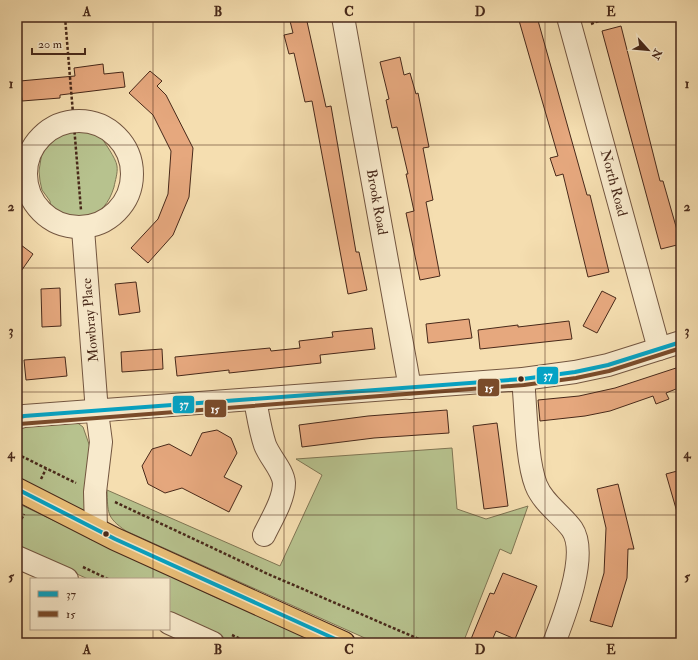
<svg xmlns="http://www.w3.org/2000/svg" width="698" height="660" viewBox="0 0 698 660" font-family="'IM FELL Double Pica',serif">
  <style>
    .green { fill: #b7c28e; stroke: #807654 }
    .building { fill: #e6a87e; stroke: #48291a }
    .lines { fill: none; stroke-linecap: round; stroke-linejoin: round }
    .minor-casing { stroke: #735640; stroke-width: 24 }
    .major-casing { stroke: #48291a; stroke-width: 24 }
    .path { stroke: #48291a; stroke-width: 2.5; stroke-dasharray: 3 2; stroke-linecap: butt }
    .minor { stroke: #f8eacc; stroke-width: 22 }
    .major { stroke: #eabf78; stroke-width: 22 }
    .bus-1-casing { stroke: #f8eacc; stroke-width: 7 }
    .bus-2-casing { stroke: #f8eacc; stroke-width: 7 }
    .bus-1 { stroke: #04a3c5; stroke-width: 4 }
    .bus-2 { stroke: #7a4b2a; stroke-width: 4 }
    .grid { fill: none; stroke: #48291a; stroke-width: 1; stroke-opacity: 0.55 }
    .bus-dot { fill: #48291a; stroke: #f8eacc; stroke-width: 1.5 }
    .labels { text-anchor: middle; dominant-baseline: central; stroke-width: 3.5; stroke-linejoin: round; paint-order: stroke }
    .street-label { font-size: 14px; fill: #48291a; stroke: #f8eacc }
    .line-badge { stroke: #f8eacc; stroke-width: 1.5 }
    .badge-label { font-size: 11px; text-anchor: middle; font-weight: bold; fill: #fff }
    .neatline { fill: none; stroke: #48291a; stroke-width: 1.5 }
    .grid-label { font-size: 13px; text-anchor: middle; font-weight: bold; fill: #48291a }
  </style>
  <rect width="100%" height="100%" fill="#f5deb0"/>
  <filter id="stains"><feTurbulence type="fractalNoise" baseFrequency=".005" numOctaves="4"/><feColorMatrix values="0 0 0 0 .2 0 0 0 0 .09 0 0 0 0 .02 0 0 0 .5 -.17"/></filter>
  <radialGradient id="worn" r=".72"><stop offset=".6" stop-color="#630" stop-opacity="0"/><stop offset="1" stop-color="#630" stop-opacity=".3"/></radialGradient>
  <!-- green -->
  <g class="green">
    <path d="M79,128l17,4 3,2c5,8 17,24 18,32 1,7 -2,15 -3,21 -10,33 -34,36 -63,23l-1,-9 -8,-11 -2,-9 -1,-10 4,-25 6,-8 9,-5z"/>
    <path d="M75,421l8,6 7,20 -5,64 -68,-33v-49l11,-4z"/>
    <path d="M452,448l5,61 29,10 42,-13 -17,48 -11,-5 -37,94h-87l-250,-112c-20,-14 -18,-18 -19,-41l173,76 42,-91 -26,-16z"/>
    <path d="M17,503l200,95 107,45h-90l-65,-28v-36h-81l-71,-32z"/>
  </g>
  <!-- building -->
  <g class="building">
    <path d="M289,17h17l20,90 5,-1 25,146h3l8,38 -19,4 -36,-193 -7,1 -11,-49 -5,1 -5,-19 9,-2z"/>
    <path d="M518,17h19l50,178h3l19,77 -21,5 -25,-103 -7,2 -6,-18 8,-2z"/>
    <path d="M621,26l39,155h3l18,63 -20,5 -59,-218z"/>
    <path d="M400,57l4,18 6,-2 6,21 2,-1 11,54 -6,1 10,52 -7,2 14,74 -20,4 -14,-67 8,-2 -8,-37h2l-11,-47 -5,1 -6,-28 3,-1 -9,-37z"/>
    <path d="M103,64l1,10 19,-2 2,15 -65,8v3l-38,3 -2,-20 55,-5 -1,-8z"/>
    <path d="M150,71l12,10 -5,5 9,9 27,53 -4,49 -16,38 -25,28 -17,-15 27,-29 10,-25 3,-43 -18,-36 -24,-22z"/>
    <path d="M17,242l16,12 -16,23z"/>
    <path d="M136,282l4,30 -21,3 -4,-31z"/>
    <path d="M60,288l1,38 -19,1 -1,-38z"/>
    <path d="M602,291l14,7 -19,35 -14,-7z"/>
    <path d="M469,319l3,19 -44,5 -2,-19z"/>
    <path d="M569,321l3,18 -92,10 -2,-19 40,-5v2z"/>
    <path d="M372,328l3,21 -55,6 1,8 -92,10v-3l-52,6 -2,-19 95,-9 1,3 29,-3 -1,-7 34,-4 -1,-5z"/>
    <path d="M162,349l1,20 -41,3 -1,-20z"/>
    <path d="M65,357l2,19 -41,4 -2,-20z"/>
    <path d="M676,368l5,19 -15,6 3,6 -13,5 -3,-8 -43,15 -25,5 -45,5 -2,-21 41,-4 36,-8z"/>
    <path d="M447,410l2,23 -75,5 -72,9 -3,-22 69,-9z"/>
    <path d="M497,423l11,83 -24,3 -11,-83z"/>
    <path d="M217,430l14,8 6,15 -13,24 18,9 -13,26 -47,-24 -17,5 -17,-9 -6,-18 10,-17 17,-5 22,12 11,-23z"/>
    <path d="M681,470v41l-4,1 -11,-38z"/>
    <path d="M618,484l16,65h-6l-1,29 -15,49 -22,-6 14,-48 2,-45 -9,-39z"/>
    <path d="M503,573l34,13 -22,53 -19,-8 -5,12h-11l-9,-4 19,-46 4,1z"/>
  </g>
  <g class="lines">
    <defs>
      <g id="minor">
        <path d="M343,17l67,371"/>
        <path d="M568,17l91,332"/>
        <circle cx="79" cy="174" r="53"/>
        <path d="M83,229l14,183 4,30 -6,50 1,37"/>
        <path d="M523,379c3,29 3,80 13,106 7,18 25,29 36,44 17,25 -8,88 -18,114"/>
        <path d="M255,400c3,15 5,30 10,45 5,13 18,25 19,38 0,17 -13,37 -20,52"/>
        <path d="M17,418l7,-2 499,-37 52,-7 33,-7 73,-23"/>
        <path d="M17,557l50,22"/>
        <path d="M169,623l44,20"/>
      </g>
      <path id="major" d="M17,489l98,50 229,104"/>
    </defs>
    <!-- minor casing -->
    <use href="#minor" class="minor-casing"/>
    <!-- major casing -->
    <use href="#major" class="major-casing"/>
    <!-- path -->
    <g class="path">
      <path d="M65,17l16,193"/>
      <path d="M591,24l18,-7"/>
      <path d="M17,454l59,29"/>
      <path d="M41,479l5,-10"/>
      <path d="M115,502l153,72 160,69"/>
      <path d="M17,528l7,-14"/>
      <path d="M83,567l25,12"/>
      <path d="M232,635l17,8"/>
    </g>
    <!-- minor -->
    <use href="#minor" class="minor"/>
    <!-- major -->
    <use href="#major" class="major"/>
    <defs>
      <g id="bus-1">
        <path d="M17,418l7,-2 499,-37 52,-7 33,-7 73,-23"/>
        <path d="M17,489l98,50 229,104"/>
      </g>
      <path id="bus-2" d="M19,424l505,-39 52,-7 33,-7 72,-23"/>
    </defs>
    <!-- bus-1 casing -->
    <use href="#bus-1" class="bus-1-casing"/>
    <!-- bus-2 casing -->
    <use href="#bus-2" class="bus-2-casing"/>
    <!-- bus-1 -->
    <use href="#bus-1" class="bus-1"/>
    <!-- bus-2 -->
    <use href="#bus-2" class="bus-2"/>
  </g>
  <!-- grid -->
  <path class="grid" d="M153,17v562M284,17v626M414,17v626M545,17v626M17,145h664M17,268h664M17,392h664M17,515h664M153,629v14"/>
  <!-- markers -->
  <g class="bus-dot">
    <circle cx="521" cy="379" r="3.5"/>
    <circle cx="106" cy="534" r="3.5"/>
  </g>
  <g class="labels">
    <!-- street labels -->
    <g class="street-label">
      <text transform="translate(614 183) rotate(75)">North Road</text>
      <text transform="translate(377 202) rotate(80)">Brook Road</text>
      <text transform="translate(90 320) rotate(-95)">Mowbray Place</text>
    </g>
  </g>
  <g class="line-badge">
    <rect x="536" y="366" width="23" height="19" rx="4" fill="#04a3c5"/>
    <rect x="477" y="378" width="23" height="19" rx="4" fill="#7a4b2a"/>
    <rect x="172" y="395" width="23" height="19" rx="4" fill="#04a3c5"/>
    <rect x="204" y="399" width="23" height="19" rx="4" fill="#7a4b2a"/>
  </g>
  <g class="badge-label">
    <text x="548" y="379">37</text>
    <text x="489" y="392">15</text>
    <text x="184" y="408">37</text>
    <text x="215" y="413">15</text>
  </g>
  <!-- margin -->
  <rect width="698" height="660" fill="none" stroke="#f5deb0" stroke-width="44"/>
  <!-- legend -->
  <rect x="30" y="578" width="140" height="52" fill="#f8eacc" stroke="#b29d85"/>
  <rect x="38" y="591" width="20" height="6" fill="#04a3c5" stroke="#b29d85"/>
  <text x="66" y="598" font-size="12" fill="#48291a">37</text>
  <rect x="38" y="611" width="20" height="6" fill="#7a4b2a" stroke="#b29d85"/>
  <text x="66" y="618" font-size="12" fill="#48291a">15</text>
  <!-- north arrow -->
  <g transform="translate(648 50) rotate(117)" stroke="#f8eacc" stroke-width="3" paint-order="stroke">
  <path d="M0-3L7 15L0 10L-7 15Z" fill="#48291a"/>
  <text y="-6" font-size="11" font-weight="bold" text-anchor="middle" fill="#48291a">N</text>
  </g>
  <!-- scale -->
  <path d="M32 48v6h53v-6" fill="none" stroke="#48291a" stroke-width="2"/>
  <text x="38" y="48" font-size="12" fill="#48291a" stroke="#f8eacc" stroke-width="3" paint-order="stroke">20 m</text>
  <rect x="22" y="22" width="654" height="616" class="neatline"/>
  <g class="grid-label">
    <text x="87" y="16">A</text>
    <text x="218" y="16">B</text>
    <text x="349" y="16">C</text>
    <text x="480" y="16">D</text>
    <text x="611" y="16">E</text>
    <text x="11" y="88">1</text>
    <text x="687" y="88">1</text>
    <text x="11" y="211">2</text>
    <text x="687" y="211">2</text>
    <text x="11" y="335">3</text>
    <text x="687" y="335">3</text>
    <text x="11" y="458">4</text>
    <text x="687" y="458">4</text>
    <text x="11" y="581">5</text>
    <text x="687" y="581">5</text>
    <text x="87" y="654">A</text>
    <text x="218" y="654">B</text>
    <text x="349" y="654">C</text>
    <text x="480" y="654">D</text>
    <text x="611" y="654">E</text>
  </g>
  <rect width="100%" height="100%" filter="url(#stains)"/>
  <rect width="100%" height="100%" fill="url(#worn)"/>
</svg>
